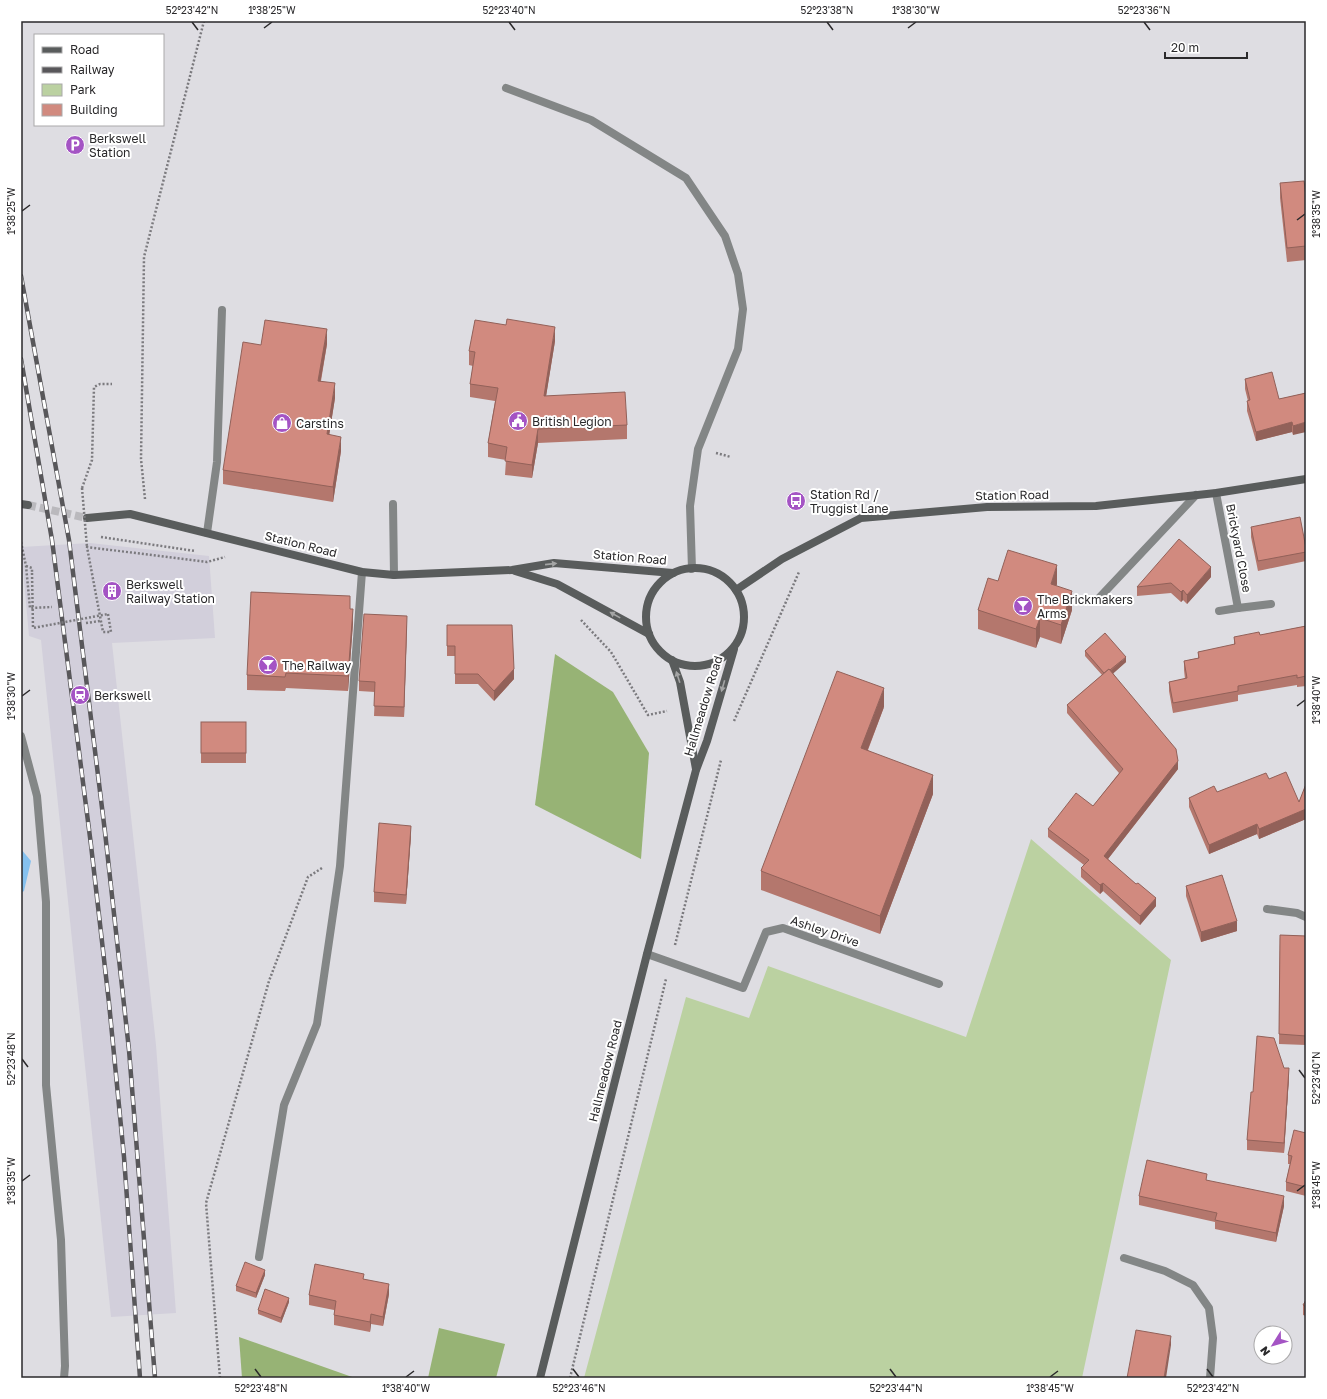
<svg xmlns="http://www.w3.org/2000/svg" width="1327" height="1399" viewBox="0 0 1327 1399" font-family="'Golos Text',sans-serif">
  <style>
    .built { fill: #d2cfdb }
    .green { fill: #bbd1a1 }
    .forest { fill: #97b375 }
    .water { fill: #85c1ef }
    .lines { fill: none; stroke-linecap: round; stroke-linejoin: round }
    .secondary-tunnel { stroke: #bab9bd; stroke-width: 8; stroke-dasharray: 8 4; stroke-linecap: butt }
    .path { stroke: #7b7a7e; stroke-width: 2.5; stroke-dasharray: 2 2; stroke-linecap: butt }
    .lane { stroke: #838686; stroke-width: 8 }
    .street { stroke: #838686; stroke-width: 8 }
    .secondary { stroke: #595c5c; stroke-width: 8 }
    .rail-casing { stroke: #58575a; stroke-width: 4.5 }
    .rail { stroke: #fff; stroke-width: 3; stroke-dasharray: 9; stroke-linecap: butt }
    .path-bridge { stroke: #7b7a7e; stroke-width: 2.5; stroke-dasharray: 2 2; stroke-linecap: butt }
    .wall { fill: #b4776d }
    .shaded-wall { fill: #926159 }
    .building { fill: #d18a7f; stroke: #926159 }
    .oneway { fill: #a4a5a5 }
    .ticks { fill: none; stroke: #2a292b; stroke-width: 1.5 }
    .labels { text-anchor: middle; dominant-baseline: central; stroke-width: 4; stroke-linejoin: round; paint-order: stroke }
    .poi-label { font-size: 12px; fill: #2a292b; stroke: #fff; text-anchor: start }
    .street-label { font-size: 12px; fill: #2a292b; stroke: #fff }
    .neatline { fill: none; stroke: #2a292b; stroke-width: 1.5 }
    .ticks-label { font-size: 10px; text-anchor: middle; fill: #2a292b }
  </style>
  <rect width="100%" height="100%" fill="#dedde2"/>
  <!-- built -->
  <path class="built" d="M90,543l119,13 6,82 -103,5 44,402 20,268 -65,4 -70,-677 -12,-4 -8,-89z"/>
  <!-- green -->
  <path class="green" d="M1031,839l140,121 -89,418h-498l102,-381 63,21 19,-52 198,71z"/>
  <!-- forest -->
  <g class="forest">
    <path d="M555,654l58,38 36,61 -8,106 -106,-54z"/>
    <path d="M439,1328l66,16 -9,34h-68z"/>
    <path d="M239,1337l116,41h-113z"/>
  </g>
  <!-- water -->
  <path class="water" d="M21,849l10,12 -7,30 -3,2z"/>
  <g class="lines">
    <!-- secondary-tunnel -->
    <path class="secondary-tunnel" d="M28,505l59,13"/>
    <!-- path -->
    <g class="path">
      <path d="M716,453l15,4"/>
      <path d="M82,488l10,-28 2,-73 6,-3h12"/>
      <path d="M145,499l-4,-40 3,-202 60,-236"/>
      <path d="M101,537l94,14"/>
      <path d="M21,542l5,24 4,42 22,-1"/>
      <path d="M26,566l6,2v5"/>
      <path d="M108,614l3,18h-8l-16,-85 120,15 18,-5"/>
      <path d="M581,620l30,32 37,63 19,-4"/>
      <path d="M86,623l14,-2"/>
      <path d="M734,721l65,-149"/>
      <path d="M675,945l46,-185"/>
      <path d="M220,1378l-14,-175 63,-222 39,-104 14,-9"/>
      <path d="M570,1378l96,-399"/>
    </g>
    <!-- lane -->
    <g class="lane">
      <path d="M506,88l85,32 95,58 39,58 13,38 5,35 -5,40 -40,100 -8,57 2,63"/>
      <path d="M393,504l1,71"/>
      <path d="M207,533l10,-71 5,-152"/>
      <path d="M1099,598l97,-103"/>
      <path d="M21,736l16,60 9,106v183l15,155 4,126 -1,12"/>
      <path d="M647,954l96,34 23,-56 17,-4 156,56"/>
      <path d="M259,1257l25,-152 33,-81 23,-158 22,-294"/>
    </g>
    <!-- street -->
    <g class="street">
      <path d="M1216,493l22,115 33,-4"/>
      <path d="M1219,611l19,-3"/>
      <path d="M1267,909l30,4 9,4"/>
      <path d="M1124,1258l41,13 28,14 16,23 4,30 -3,40"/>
    </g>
    <!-- secondary -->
    <g class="secondary">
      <path d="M21,504l7,1"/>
      <path d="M87,518l43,-4 232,58 32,3 118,-5 42,-7 119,10"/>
      <circle cx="695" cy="617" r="49"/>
      <path d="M515,571l42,13 92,50"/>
      <path d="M736,590l46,-31 79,-41 126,-11 109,-1 120,-13 90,-14"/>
      <path d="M672,660l8,22 16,87"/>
      <path d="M540,1378l107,-424 49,-184 11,-29 27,-92"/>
    </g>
    <defs>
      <g id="rail">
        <path d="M21,276l48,264 36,292 24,218 26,328"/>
        <path d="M21,359l31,181 39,305 18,158 15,154 16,221"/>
      </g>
    </defs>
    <!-- rail casing -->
    <use href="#rail" class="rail-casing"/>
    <!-- rail -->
    <use href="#rail" class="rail"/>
    <!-- path-bridge -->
    <g class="path-bridge">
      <path d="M82,488l5,59"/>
      <path d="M32,573l1,55 75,-14"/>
    </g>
  </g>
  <!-- wall -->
  <g class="wall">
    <path d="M1280,183l26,13v64l-19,2 -7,-64z"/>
    <path d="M555,341l-9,55 81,29v14l-89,4 -6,35 -27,-3 1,-15 -18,-3v-14l7,-42 -25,-4v-13l3,-18 -4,-1v-14z"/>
    <path d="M327,344l-6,37 14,17 -6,37 12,16 -8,51 -110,-18v-14l38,-125z"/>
    <path d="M1245,379l34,20 27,-6 -13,42 -1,-3 -36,9 -9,-30v-10h1l-3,-12z"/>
    <path d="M1251,527l55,21v13l-48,10 -7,-34z"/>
    <path d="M1211,577l-24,27 -4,-4 -2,2 -10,-9 -34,3v-9z"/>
    <path d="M998,581l59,3 -1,2 16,24 -11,34 -21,-7 -4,11 -58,-19v-19z"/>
    <path d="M350,609l3,14 -5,68 -62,-3 -1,3 -38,-1v-15z"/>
    <path d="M407,625l-3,92 -30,-1 1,-24 -16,-1v-10z"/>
    <path d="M447,625l67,54 -20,22 -16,-17h-23v-28h-8z"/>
    <path d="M1306,626v60l-9,1v-2l-59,10v6l-65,12 -4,-22v-9l16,-3 -1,-9v-9l14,-3v-6l36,-7v-8l26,-2z"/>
    <path d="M1085,651l41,11 -13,11 65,96 -70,90 48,47 -16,19 -37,-34 -3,3 -19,-17v-9l3,-3 -36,-28v-8l45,-23 26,-33 -52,-60v-8l35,-30 -17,-19z"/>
    <path d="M884,707l-16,43 65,44 -53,140 -119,-44v-19z"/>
    <rect x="201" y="722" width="45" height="41"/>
    <path d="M1269,779l30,23 7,-18v35l-47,20 -2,-5 -48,20 -20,-47v-9l28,-6z"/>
    <path d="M411,835l-5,69 -32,-2v-10z"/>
    <path d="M1186,886l51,45 -36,11 -15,-46z"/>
    <path d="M1280,935l26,1v109l-27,-1z"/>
    <path d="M1284,1068l5,9 -5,76 -37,-3v-10l6,-48z"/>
    <path d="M1306,1133v63l-20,-5v-9l4,-18h-2v-9z"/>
    <path d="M1207,1180l77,26 -8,36 -61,-13v-7l-76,-17v-9z"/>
    <path d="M265,1275l-9,23 -20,-7v-5z"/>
    <path d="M364,1279l25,15 -6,32 -12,-2 -1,8 -36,-7v-15l-25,-5v-10z"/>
    <path d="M1306,1300v16l-3,-1v-10z"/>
    <path d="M289,1302l-8,21 -23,-9v-4z"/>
  </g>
  <!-- shaded-wall -->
  <g class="shaded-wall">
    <path d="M555,327v14l-11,68v-13z"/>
    <path d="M327,329v15l-9,51v-14z"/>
    <path d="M335,383v15l-8,51v-15z"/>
    <path d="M1292,422v10l-36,9v-9z"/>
    <path d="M1306,422v10l-13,3v-9z"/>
    <path d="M538,429v14l-6,35v-13z"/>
    <path d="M341,437v14l-8,51v-15z"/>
    <path d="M1057,565v19l-6,19v-19z"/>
    <path d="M1211,567v10l-24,27v-9z"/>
    <path d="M1183,590v10l-2,2v-10z"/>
    <path d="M1072,591v19l-11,34v-19z"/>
    <path d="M353,609v14l-5,68v-15z"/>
    <path d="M407,616v9l-3,92v-10z"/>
    <path d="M1040,618v19l-4,11v-19z"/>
    <path d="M1126,657v5l-20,18v-5z"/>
    <path d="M514,669v10l-20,22v-10z"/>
    <path d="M884,688v19l-23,60v-19z"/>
    <path d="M1178,761v8l-74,95v-8z"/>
    <path d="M933,775v19l-53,140v-18z"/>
    <path d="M1306,809v10l-47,20v-10z"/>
    <path d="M1257,824v10l-48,20v-9z"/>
    <path d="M411,826v9l-5,69v-9z"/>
    <path d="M1103,883v8l-3,3v-9z"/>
    <path d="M1156,898v8l-16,19v-9z"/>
    <path d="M1237,921v10l-36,11v-10z"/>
    <path d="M1289,1068v9l-5,76v-10z"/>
    <path d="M1284,1196v10l-8,36v-9z"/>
    <path d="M265,1270v5l-9,23v-5z"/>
    <path d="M389,1284v10l-6,32v-9z"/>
    <path d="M289,1298v4l-8,21v-5z"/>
    <path d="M371,1314v10l-1,8v-10z"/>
    <path d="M1171,1336v9l-5,33h-2z"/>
  </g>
  <!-- building -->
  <g class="building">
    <path d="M1304,181l2,15v50l-19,2 -7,-65z"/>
    <path d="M507,319l48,8 -11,69 81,-4 2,33 -89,4 -6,36 -27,-4 2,-14 -19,-4 10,-55 -28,-4 5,-32 -6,-1 6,-31 31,5z"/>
    <path d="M265,320l62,9 -9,52 17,2 -8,51 14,3 -8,50 -110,-17 20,-128 18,3z"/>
    <path d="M1272,372l7,27 27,-6v29l-13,4 -1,-4 -36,10 -9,-31 3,-1 -5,-21z"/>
    <path d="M1300,517l6,31v4l-48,9 -7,-34z"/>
    <path d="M1179,539l32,28 -24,28 -4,-5 -2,2 -10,-9 -34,4z"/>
    <path d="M1008,550l49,15 -6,19 21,7 -11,34 -21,-7 -4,11 -58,-19 10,-32 10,3z"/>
    <path d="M251,592l99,4v13h3l-5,67 -62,-3 -1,4 -38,-2z"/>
    <path d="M364,614l43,2 -3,91 -30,-1 1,-24 -16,-1z"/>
    <path d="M447,625h65l2,44 -20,22 -16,-17h-23v-28h-8z"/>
    <path d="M1306,626v50l-9,2v-3l-59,11v5l-65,12 -4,-21 18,-4 -3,-17 15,-3 -1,-6 37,-8 -1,-7 25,-5 1,3z"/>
    <path d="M1105,633l21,24 -16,13 -1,-1 -5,4 -19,-22z"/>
    <path d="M1109,669l67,80 2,12 -74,95 32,28 2,-1 18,15 -16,18 -37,-33 -3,2 -19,-17 8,-8 -41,-31 28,-36 17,13 30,-37 -56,-64z"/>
    <path d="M837,671l47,17 -23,60 72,27 -53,141 -119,-45z"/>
    <rect x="201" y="722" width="45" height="31"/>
    <path d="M1286,772l13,30 7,-18v25l-47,20 -2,-5 -48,21 -20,-47 25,-12 3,6 49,-19 3,6z"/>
    <path d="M379,823l32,3 -5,69 -32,-3z"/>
    <path d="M1222,875l15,46 -36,11 -15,-46z"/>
    <path d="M1280,935l26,1v100l-27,-2z"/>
    <path d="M1257,1036l17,2 10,30h5l-5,75 -37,-3 4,-48h2z"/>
    <path d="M1294,1130l12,3v54l-20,-5 6,-26 -4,-1z"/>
    <path d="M1147,1160l60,14 -1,6 78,16 -8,37 -61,-13 2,-7 -78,-17z"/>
    <path d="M245,1262l20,8 -9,23 -20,-7z"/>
    <path d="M315,1264l49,10 -1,5 26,5 -6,33 -12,-3 -1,8 -36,-7 2,-14 -27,-6z"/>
    <path d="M265,1289l24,9 -8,20 -23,-8z"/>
    <path d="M1306,1300v7l-3,-2z"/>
    <path d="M1136,1330l35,6 -7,42h-37z"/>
  </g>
  <!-- one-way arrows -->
  <defs><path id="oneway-solid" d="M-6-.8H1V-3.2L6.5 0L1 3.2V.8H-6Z"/></defs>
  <g class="oneway">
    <use href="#oneway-solid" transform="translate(551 564) rotate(-6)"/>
    <use href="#oneway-solid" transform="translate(615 615) rotate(-151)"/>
    <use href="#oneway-solid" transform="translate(678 677) rotate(-108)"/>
    <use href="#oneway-solid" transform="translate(723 686) rotate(106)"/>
  </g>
  <!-- ticks -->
  <path class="ticks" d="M192,22l6,8M509,22l6,8M827,22l6,8M1144,22l6,8M264,28l8,-6M908,28l8,-6M22,211l8,-6M1297,220l8,-6M22,696l8,-6M1297,706l8,-6M22,1059l6,8M1299,1070l6,8M22,1181l8,-6M1297,1191l8,-6M255,1369l6,8M573,1369l6,8M890,1369l6,8M1207,1369l6,8M406,1377l8,-6M1050,1377l8,-6"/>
  <!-- icons -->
  <defs>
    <symbol id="parking-disc" viewBox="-11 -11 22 22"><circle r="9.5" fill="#a454c4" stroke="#fff"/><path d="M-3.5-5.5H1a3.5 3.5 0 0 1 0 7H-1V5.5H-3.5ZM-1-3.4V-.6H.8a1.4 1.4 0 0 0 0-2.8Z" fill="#fff"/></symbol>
    <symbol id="civic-disc" viewBox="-11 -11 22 22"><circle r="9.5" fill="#a454c4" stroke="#fff"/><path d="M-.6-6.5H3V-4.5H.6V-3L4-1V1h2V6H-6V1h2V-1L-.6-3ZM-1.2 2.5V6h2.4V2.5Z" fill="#fff"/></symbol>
    <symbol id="shop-disc" viewBox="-11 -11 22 22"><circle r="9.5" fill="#a454c4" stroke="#fff"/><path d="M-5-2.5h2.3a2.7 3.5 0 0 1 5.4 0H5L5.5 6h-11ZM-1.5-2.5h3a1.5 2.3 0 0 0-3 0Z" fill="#fff"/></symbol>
    <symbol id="bus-disc" viewBox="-11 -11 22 22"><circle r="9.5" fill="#a454c4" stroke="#fff"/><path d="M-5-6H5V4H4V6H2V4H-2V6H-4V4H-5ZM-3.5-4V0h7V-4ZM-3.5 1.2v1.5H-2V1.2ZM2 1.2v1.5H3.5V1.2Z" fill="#fff"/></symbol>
    <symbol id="building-disc" viewBox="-11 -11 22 22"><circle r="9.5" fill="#a454c4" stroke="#fff"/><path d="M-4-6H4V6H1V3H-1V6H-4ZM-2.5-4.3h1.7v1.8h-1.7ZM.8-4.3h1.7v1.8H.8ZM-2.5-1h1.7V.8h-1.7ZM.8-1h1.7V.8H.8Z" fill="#fff"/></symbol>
    <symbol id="bar-disc" viewBox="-11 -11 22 22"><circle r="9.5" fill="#a454c4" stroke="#fff"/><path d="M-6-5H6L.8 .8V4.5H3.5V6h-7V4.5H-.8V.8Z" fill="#fff"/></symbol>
    <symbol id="station-disc" viewBox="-11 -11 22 22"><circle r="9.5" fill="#a454c4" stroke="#fff"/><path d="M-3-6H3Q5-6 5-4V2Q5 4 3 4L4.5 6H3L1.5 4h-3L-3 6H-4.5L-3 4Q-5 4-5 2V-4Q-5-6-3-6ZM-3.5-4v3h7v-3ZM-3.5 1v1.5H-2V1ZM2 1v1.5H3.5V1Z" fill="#fff"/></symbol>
  </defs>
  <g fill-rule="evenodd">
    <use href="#parking-disc" x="64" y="134" width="22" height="22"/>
    <use href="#civic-disc" x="507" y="410" width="22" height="22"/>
    <use href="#shop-disc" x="271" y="412" width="22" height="22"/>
    <use href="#bus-disc" x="785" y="490" width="22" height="22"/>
    <use href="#building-disc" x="101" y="580" width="22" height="22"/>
    <use href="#bar-disc" x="1012" y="595" width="22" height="22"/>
    <use href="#bar-disc" x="257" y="654" width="22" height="22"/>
    <use href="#station-disc" x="69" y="684" width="22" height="22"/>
  </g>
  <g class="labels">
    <!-- poi labels -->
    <g class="poi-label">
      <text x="89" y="138">Berkswell<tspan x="89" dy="14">Station</tspan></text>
      <text x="532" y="421">British Legion</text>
      <text x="296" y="423">Carstins</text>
      <text x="810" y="494">Station Rd /<tspan x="810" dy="14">Truggist Lane</tspan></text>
      <text x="126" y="584">Berkswell<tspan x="126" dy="14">Railway Station</tspan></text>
      <text x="1037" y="599">The Brickmakers<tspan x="1037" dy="14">Arms</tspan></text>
      <text x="282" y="665">The Railway</text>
      <text x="94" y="695">Berkswell</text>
    </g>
    <!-- street labels -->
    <g class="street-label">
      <text transform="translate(1012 495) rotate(-1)">Station Road</text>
      <text transform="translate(301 544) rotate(14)">Station Road</text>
      <text transform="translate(1239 548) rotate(79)">Brickyard Close</text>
      <text transform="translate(630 557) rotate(5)">Station Road</text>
      <text transform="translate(703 706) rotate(-73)">Hallmeadow Road</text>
      <text transform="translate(825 931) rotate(19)">Ashley Drive</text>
      <text transform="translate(605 1071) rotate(-76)">Hallmeadow Road</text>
    </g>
  </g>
  <!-- border -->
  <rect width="1327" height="1399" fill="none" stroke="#ffffff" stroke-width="44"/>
  <!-- legend -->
  <rect x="34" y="34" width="130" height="92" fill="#ffffff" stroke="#aaa9aa"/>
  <rect x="42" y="47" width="20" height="6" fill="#595c5c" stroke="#aaa9aa"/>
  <text x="70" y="54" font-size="12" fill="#2a292b">Road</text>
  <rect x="42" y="67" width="20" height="6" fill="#58575a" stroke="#aaa9aa"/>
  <text x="70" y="74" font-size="12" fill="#2a292b">Railway</text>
  <rect x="42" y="84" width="20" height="12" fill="#bbd1a1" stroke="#aaa9aa"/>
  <text x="70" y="94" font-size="12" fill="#2a292b">Park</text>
  <rect x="42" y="104" width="20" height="12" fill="#d18a7f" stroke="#aaa9aa"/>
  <text x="70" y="114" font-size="12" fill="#2a292b">Building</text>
  <!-- north arrow -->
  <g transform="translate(1273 1345) rotate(233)"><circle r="19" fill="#ffffff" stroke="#aaa9aa"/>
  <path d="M0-3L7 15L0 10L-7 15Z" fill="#a454c4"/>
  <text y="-6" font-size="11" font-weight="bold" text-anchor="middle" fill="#2a292b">N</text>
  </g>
  <!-- scale -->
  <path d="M1165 52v6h82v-6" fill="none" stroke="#2a292b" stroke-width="2"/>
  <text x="1171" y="52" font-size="12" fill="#2a292b" stroke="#ffffff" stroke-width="3" paint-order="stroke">20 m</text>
  <rect x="22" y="22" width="1283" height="1355" class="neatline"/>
  <g class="ticks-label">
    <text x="192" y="14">52°23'42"N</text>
    <text x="272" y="14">1°38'25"W</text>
    <text x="509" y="14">52°23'40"N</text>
    <text x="827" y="14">52°23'38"N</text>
    <text x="916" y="14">1°38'30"W</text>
    <text x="1144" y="14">52°23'36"N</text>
    <text transform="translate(11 211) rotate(-90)" y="4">1°38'25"W</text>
    <text transform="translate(1316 214) rotate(-90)" y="4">1°38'35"W</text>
    <text transform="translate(11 696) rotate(-90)" y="4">1°38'30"W</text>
    <text transform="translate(1316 700) rotate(-90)" y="4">1°38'40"W</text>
    <text transform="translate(11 1059) rotate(-90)" y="4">52°23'48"N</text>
    <text transform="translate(1316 1078) rotate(-90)" y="4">52°23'40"N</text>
    <text transform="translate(11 1181) rotate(-90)" y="4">1°38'35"W</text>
    <text transform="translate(1316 1185) rotate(-90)" y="4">1°38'45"W</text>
    <text x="261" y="1392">52°23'48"N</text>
    <text x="406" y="1392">1°38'40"W</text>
    <text x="579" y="1392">52°23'46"N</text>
    <text x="896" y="1392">52°23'44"N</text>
    <text x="1050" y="1392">1°38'45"W</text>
    <text x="1213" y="1392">52°23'42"N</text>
  </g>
</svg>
